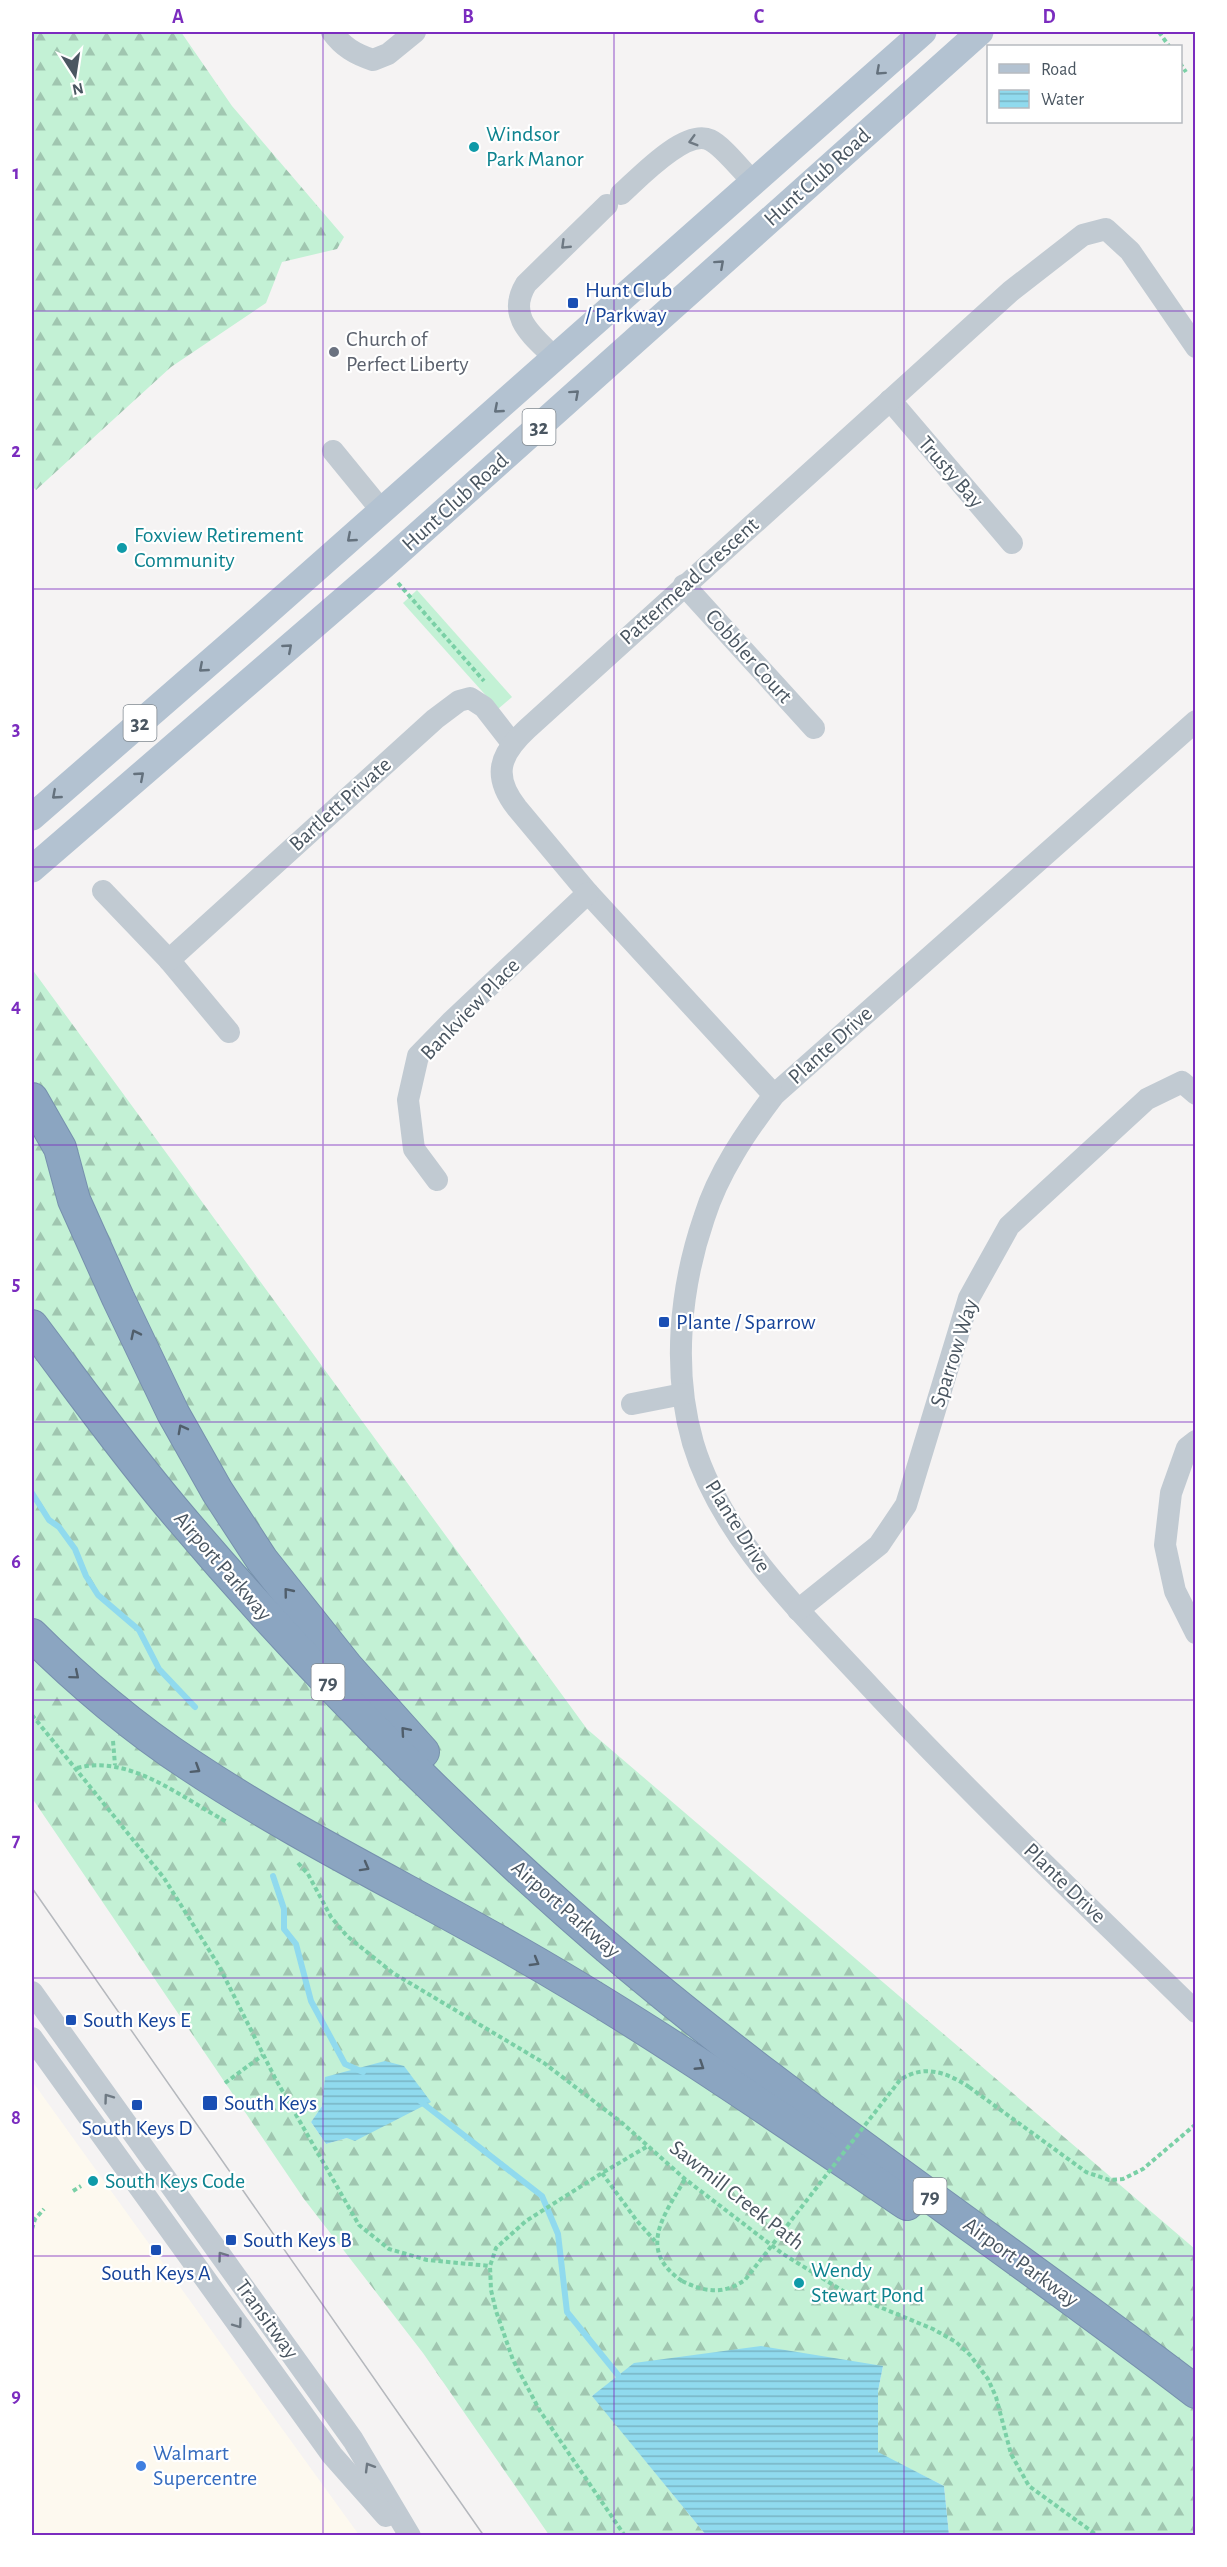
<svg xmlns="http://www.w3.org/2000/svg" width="1227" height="2567" viewBox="0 0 1227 2567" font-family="'Alegreya Sans',sans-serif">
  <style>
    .commercial { fill: #fdf9ef }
    .grass { fill: #c3f1d5 }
    .forest { fill: url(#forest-firs); fill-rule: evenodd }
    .water { fill: url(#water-rules) }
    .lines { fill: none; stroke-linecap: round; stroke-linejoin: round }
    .stream { stroke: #90daee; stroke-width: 6 }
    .highway-casing { stroke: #7690ad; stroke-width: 34 }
    .path { stroke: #7ad0a6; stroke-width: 4; stroke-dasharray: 4.5 3; stroke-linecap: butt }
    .minor { stroke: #c1cad2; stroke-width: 22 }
    .major { stroke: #b3c2d1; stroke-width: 27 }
    .highway { stroke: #8ba5c1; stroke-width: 32 }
    .tram { stroke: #b5b8bd; stroke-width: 1.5 }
    .path-bridge { stroke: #7ad0a6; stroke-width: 4; stroke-dasharray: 4.5 3; stroke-linecap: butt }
    .oneway { stroke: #64717d }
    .oneway2 { stroke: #6e7983 }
    .oneway3 { stroke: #505e6b }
    .grid { fill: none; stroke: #7b2cbf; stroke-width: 1.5; stroke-opacity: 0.55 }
    .culture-dot { fill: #0f9aa8; stroke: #fff; stroke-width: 2 }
    .transit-dot { fill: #1a4fb4; stroke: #fff; stroke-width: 2 }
    .worship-dot { fill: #6b7280; stroke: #fff; stroke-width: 2 }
    .shop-dot { fill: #3f7fe0; stroke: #fff; stroke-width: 2 }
    .labels { text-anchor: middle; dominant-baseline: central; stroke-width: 4.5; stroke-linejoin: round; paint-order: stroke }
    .shield { fill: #fff; stroke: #808990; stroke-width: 1.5 }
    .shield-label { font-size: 21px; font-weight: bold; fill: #4a5661 }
    .culture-label { font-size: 22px; fill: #0d838f; stroke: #fff; text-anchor: start }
    .street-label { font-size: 22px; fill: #4a5661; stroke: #fff }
    .transit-label { font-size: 22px; fill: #164399; stroke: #fff; text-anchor: start }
    .worship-label { font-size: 22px; fill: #5b616d; stroke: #fff; text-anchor: start }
    .shop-label { font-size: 22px; fill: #366cbe; stroke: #fff; text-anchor: start }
    .neatline { fill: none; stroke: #7b2cbf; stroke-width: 2 }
    .grid-label { font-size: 20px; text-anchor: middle; font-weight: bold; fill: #7b2cbf }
  </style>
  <defs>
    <pattern id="forest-firs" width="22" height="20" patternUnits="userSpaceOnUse" patternTransform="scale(1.5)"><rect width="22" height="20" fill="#c3f1d5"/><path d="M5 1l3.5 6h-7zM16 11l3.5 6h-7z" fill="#a0c6b0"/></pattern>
    <pattern id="water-rules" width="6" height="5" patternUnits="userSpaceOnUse" patternTransform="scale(1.5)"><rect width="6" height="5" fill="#90daee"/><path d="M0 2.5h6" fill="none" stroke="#78b4c4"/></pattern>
  </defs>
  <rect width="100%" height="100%" fill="#f5f3f3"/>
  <!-- commercial -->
  <path class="commercial" d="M32,2081l238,331 89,123h-327z"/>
  <!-- grass -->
  <path class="grass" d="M417,590l95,107 -14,12 -95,-106z"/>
  <!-- forest -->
  <g class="forest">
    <path d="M32,32h149l51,74 112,131 -7,12 -55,13 -16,41 -95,64 -135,123 -4,-4z"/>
    <path d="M32,969l555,760 608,520v286h-246l-5,-49 -66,-33v-62l5,-25 -291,29 114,140h-157l-126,-182 -119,-154 -272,-401zM322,2106l25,32 -21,6 -15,-22z"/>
  </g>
  <!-- water -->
  <g class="water">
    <path d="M385,2061l19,5 27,36 -76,39 -8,-3 -21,6 -15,-22 11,-16 3,-29z"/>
    <path d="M761,2346l122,20 -5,25v61l66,34 5,49h-243l-114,-139 42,-33z"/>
  </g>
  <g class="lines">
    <!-- stream -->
    <g class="stream">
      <path d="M32,1493l17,27 10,7 16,22 11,27 12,19 41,35 20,39 36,38"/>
      <path d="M273,1876l11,33v20l12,15 15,57 34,63 18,8"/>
      <path d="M420,2101l122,95 16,38 9,78 51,63"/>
    </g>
    <defs>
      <g id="highway">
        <path d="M32,1099l28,49 14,52 44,98 55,115 44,78 45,69 85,107 76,85"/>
        <path d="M32,1326c46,61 91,124 141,183 121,144 254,279 395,404 197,175 419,319 628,479"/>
        <path d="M32,1635c46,46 104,95 158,130 105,70 219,125 329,188 133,76 261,165 388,251"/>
      </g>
    </defs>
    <!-- highway casing -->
    <use href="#highway" class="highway-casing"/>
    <!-- path -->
    <g class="path">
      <path d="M1159,32l10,14"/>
      <path d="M1180,63l6,9"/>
      <path d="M398,583l86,98"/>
      <path d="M32,1715l132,163 55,88 56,112 84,147 30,24 38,11 63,6"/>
      <path d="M113,1741l2,24"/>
      <path d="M77,1768c53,-14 105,30 150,54"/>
      <path d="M298,1863l10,11 23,43 16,19 46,37 151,90 77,59 64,57 98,75 65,40 85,35 23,13 14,13 18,24 8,18 15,57 18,32 69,50"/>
      <path d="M225,2083l38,-28"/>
      <path d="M969,2087l117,85 23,8 14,-1 20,-10 53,-45"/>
      <path d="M602,2173l35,48 18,20"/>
      <path d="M73,2191l8,-5"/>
      <path d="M32,2229l3,-10 9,-10"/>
      <path d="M682,2281c-45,-31 -19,-64 3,-102"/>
      <path d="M625,2536l-85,-125 -27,-51 -17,-49 -5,-21 -1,-24 6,-18 30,-27 76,-48 46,-27"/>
    </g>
    <!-- minor -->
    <g class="minor">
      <path d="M332,32c11,15 23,22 41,28l15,-6 27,-22"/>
      <path d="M621,194c17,-15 64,-66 89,-54 13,6 32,31 44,43"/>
      <path d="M555,358c-23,-23 -49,-41 -29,-74l81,-79"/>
      <path d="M890,400l122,143"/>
      <path d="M333,451l49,60"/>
      <path d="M684,585l130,143"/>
      <path d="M1196,721l-422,374c-28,37 -56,78 -70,123 -24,70 -32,153 -11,225 28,93 104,165 168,234 107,116 222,224 335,335"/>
      <path d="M103,891l66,69 60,72"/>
      <path d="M169,960l266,-241 24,-18 11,-3 14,9 28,36"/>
      <path d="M774,1095l-186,-202 -71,-85c-25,-32 -18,-53 10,-79l484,-438 72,-56 23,-6 24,22 66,96"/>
      <path d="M437,1180l-23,-31 -6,-49 10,-44 34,-35 136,-128"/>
      <path d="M632,1404l51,-10"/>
      <path d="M1196,1441l-9,7 -16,45 -6,52 10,46 21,42"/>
      <path d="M798,1610l81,-65 27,-40 63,-207 40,-72 138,-127 35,-17 14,12"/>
      <path d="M32,1992l321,448 57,96"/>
      <path d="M32,2038l300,417 54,61"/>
    </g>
    <!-- major -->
    <g class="major">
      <path d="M32,817l216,-188 675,-597"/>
      <path d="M32,869l351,-303 597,-534"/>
    </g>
    <!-- highway -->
    <use href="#highway" class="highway"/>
    <!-- tram -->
    <path class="tram" d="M32,1888l452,648"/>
    <!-- path-bridge -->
    <path class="path-bridge" d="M682,2281c23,11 41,14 63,-1l155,-200c24,-16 46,-8 69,7"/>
  </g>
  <!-- one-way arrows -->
  <defs><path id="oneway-chevron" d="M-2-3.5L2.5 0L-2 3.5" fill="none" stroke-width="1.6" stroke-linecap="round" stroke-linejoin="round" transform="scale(1.5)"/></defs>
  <g class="oneway">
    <use href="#oneway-chevron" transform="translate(880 71) rotate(138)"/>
    <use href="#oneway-chevron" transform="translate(720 264) rotate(-42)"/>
    <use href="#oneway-chevron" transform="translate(575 394) rotate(-42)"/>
    <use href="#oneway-chevron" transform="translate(498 409) rotate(139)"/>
    <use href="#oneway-chevron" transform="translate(351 538) rotate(139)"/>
    <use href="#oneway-chevron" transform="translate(288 648) rotate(-41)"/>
    <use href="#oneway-chevron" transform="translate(203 668) rotate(139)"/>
    <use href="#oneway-chevron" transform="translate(140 776) rotate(-41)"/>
    <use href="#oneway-chevron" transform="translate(56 795) rotate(139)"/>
  </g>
  <g class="oneway2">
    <use href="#oneway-chevron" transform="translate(693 141) rotate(164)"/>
    <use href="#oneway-chevron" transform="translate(565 245) rotate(136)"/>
    <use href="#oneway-chevron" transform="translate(108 2098) rotate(-126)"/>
    <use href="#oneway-chevron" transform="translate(222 2256) rotate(-126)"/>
    <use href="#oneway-chevron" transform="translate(238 2324) rotate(54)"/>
    <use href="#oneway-chevron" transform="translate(369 2467) rotate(-121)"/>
  </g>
  <g class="oneway3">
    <use href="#oneway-chevron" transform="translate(135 1334) rotate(-116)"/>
    <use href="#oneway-chevron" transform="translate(182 1429) rotate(-118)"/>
    <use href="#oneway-chevron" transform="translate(288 1592) rotate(-129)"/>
    <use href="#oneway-chevron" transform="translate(75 1675) rotate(40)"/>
    <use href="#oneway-chevron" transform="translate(405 1731) rotate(-131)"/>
    <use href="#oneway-chevron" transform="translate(196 1769) rotate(32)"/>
    <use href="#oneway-chevron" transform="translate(365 1867) rotate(29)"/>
    <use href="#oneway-chevron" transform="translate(535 1962) rotate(30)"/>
    <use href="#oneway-chevron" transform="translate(700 2066) rotate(33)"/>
  </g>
  <!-- grid -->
  <path class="grid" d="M323,32v2504M614,32v2504M904,32v2504M32,311h1164M32,589h1164M32,867h1164M32,1145h1164M32,1422h1164M32,1700h1164M32,1978h1164M32,2256h1164"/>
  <!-- markers -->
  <g class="culture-dot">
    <circle cx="474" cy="147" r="6"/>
    <circle cx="122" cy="548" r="6"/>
    <circle cx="93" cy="2181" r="6"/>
    <circle cx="799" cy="2283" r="6"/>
  </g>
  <g class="transit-dot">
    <rect x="567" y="297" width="12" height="12" rx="3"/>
    <rect x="658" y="1316" width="12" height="12" rx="3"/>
    <rect x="65" y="2014" width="12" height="12" rx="3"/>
    <rect x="202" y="2095" width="16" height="16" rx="3"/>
    <rect x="131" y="2099" width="12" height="12" rx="3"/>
    <rect x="225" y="2234" width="12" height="12" rx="3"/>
    <rect x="150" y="2244" width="12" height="12" rx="3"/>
  </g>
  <circle class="worship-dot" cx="334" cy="352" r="6"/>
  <circle class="shop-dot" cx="141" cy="2466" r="6"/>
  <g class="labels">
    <!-- shield labels -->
    <g class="shield">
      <rect x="522.5" y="409" width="33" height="36" rx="4.5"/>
      <rect x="123.5" y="705" width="33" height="36" rx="4.5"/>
      <rect x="311.5" y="1664" width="33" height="36" rx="4.5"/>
      <rect x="913.5" y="2178" width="33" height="36" rx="4.5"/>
    </g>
    <g class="shield-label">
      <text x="539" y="427">32</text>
      <text x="140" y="723">32</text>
      <text x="328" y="1682">79</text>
      <text x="930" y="2196">79</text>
    </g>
    <!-- culture labels -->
    <g class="culture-label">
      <text x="486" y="134">Windsor<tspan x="486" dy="25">Park Manor</tspan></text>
      <text x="134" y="535">Foxview Retirement<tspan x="134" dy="25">Community</tspan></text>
      <text x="105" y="2181">South Keys Code</text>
      <text x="811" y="2270">Wendy<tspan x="811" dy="25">Stewart Pond</tspan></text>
    </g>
    <!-- street labels -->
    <g class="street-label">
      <text transform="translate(817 177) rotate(-42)">Hunt Club Road</text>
      <text transform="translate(951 472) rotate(49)">Trusty Bay</text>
      <text transform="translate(455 502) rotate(-42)">Hunt Club Road</text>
      <text transform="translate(689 581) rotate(-42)">Pattermead Crescent</text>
      <text transform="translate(749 656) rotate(48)">Cobbler Court</text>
      <text transform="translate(340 804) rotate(-42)">Bartlett Private</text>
      <text transform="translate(470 1009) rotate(-46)">Bankview Place</text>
      <text transform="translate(830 1045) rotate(-42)">Plante Drive</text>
      <text transform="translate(954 1353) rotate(-72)">Sparrow Way</text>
      <text transform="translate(738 1526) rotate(58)">Plante Drive</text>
      <text transform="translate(223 1566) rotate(49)">Airport Parkway</text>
      <text transform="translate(1065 1883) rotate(44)">Plante Drive</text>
      <text transform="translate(566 1909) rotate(41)">Airport Parkway</text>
      <text transform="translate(737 2195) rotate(38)">Sawmill Creek Path</text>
      <text transform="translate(1021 2262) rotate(36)">Airport Parkway</text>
      <text transform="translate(267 2319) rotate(54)">Transitway</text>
    </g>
    <!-- transit labels -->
    <g class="transit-label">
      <text x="585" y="290">Hunt Club<tspan x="585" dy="25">/ Parkway</tspan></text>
      <text x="676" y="1322">Plante / Sparrow</text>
      <text x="83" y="2020">South Keys E</text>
      <text x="224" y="2103">South Keys</text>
      <text x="137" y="2128" text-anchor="middle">South Keys D</text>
      <text x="243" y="2240">South Keys B</text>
      <text x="156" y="2273" text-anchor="middle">South Keys A</text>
    </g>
    <!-- worship labels -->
    <g class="worship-label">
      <text x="346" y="339">Church of<tspan x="346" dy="25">Perfect Liberty</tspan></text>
    </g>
    <!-- shop labels -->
    <g class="shop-label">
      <text x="153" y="2453">Walmart<tspan x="153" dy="25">Supercentre</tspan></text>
    </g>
  </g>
  <!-- border -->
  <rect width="1227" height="2567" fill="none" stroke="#ffffff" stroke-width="66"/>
  <!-- legend -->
  <rect x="987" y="45" width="195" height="78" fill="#ffffff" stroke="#b7bbc0" stroke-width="1.5"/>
  <rect x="999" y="64" width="30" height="9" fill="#b3c2d1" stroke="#b7bbc0" stroke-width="1.5"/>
  <text x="1041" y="75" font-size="18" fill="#4a5661">Road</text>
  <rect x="999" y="90" width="30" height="18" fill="url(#water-rules)" stroke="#b7bbc0" stroke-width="1.5"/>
  <text x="1041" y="105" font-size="18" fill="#4a5661">Water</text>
  <!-- north arrow -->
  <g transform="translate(75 75) rotate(168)" stroke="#ffffff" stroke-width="4.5" paint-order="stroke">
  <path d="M0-4.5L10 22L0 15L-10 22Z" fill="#4a5661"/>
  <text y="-9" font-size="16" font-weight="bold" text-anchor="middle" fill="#4a5661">N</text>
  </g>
  <rect x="33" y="33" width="1161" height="2501" class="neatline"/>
  <g class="grid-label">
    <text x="178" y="23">A</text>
    <text x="468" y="23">B</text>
    <text x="759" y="23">C</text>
    <text x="1049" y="23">D</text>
    <text x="16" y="179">1</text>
    <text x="16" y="457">2</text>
    <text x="16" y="735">3</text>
    <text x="16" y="1012">4</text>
    <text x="16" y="1290">5</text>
    <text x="16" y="1568">6</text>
    <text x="16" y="1846">7</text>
    <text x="16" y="2124">8</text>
    <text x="16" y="2402">9</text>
  </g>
</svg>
